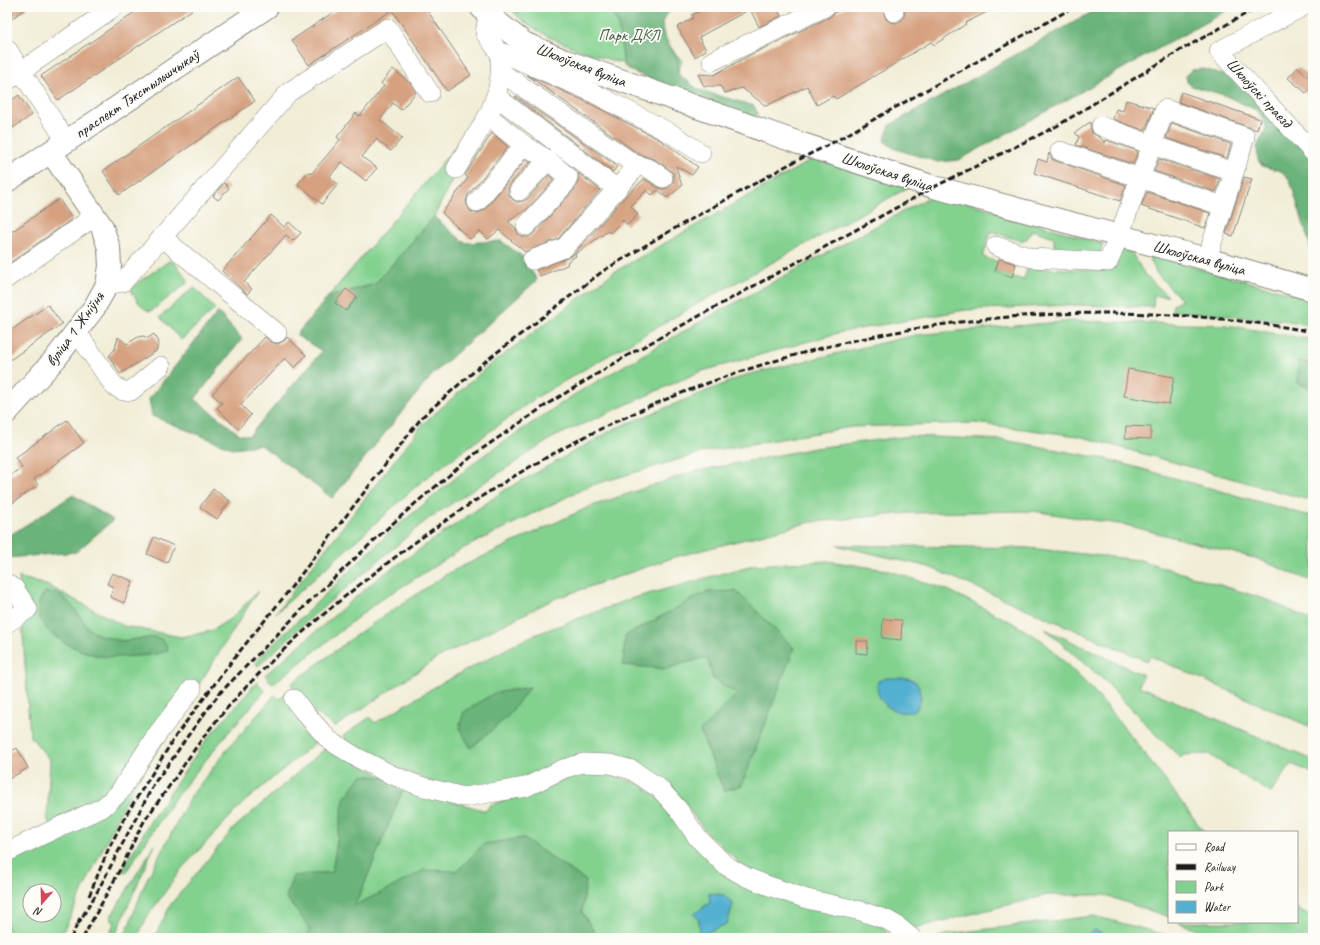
<svg xmlns="http://www.w3.org/2000/svg" width="1320" height="945" viewBox="0 0 1320 945" font-family="Caveat,sans-serif">
  <style>
    .green { fill: #83d18f; stroke: #507656; fill-rule: evenodd }
    .forest { fill: #6ab37a; stroke: #43684b }
    .water { fill: #53b0d1; stroke: #386676 }
    .building { fill: #d6a180 }
    .lines { fill: none; stroke-linecap: round; stroke-linejoin: round }
    .minor-casing { stroke: #86847a; stroke-width: 20 }
    .major-casing { stroke: #86847a; stroke-width: 24 }
    .minor { stroke: #fff; stroke-width: 19 }
    .major { stroke: #fff; stroke-width: 22 }
    .rail { stroke: #1c1c1c; stroke-width: 3; stroke-dasharray: 6 3; stroke-linecap: butt }
    .labels { text-anchor: middle; dominant-baseline: central; stroke-width: 3.5; stroke-linejoin: round; paint-order: stroke }
    .park-label { font-size: 16px; fill: #405b44; stroke: #fdfcf7 }
    .street-label { font-size: 16px; fill: #1c1c1c; stroke: #fdfcf7 }
  </style>
  <rect width="100%" height="100%" fill="#fdfcf7"/>
  <filter id="ink" filterUnits="userSpaceOnUse"><feTurbulence type="fractalNoise" baseFrequency=".025" numOctaves="2"/><feDisplacementMap in="SourceGraphic" scale="8" xChannelSelector="R" yChannelSelector="G"/><feConvolveMatrix kernelMatrix="1 2 1 2 8 2 1 2 1" color-interpolation-filters="sRGB"/></filter>
  <filter id="wash" filterUnits="userSpaceOnUse"><feTurbulence type="fractalNoise" baseFrequency=".012" numOctaves="4" result="noise"/><feDisplacementMap in="SourceGraphic" scale="16" xChannelSelector="R" yChannelSelector="G"/><feGaussianBlur stdDeviation="0.9" result="paint"/><feColorMatrix in="noise" values="0 0 0 0 0 0 0 0 0 0 0 0 0 0 0 0 0 1.4 0 .05"/><feComposite in="paint" operator="in"/></filter>
  <g filter="url(#wash)">
    <rect width="100%" height="100%" fill="#f1edd7"/>
    <!-- green -->
    <g class="green">
      <path d="M509,7h156l-8,24 25,30 -6,17c-49,-14 -113,-27 -154,-58 -5,-4 -9,-9 -13,-13z"/>
      <path d="M480,114l-33,57 6,7 -19,39 -59,67 -47,13 124,-146z"/>
      <path d="M813,159l96,28 -219,121 -153,89 -114,83 -147,133 146,-188 64,-57 128,-96z"/>
      <path d="M937,193l166,51 -4,11 -45,-4v-14l-22,-7 -5,9 -7,2 -29,-10 -8,26 15,5 -3,9 28,9 5,-12 83,2 8,-22 12,4 14,23 23,21h-14l-1,11 -84,-2 -104,5 -123,22 -143,40 -145,65 -126,82 -113,95 -57,52 -3,-4 134,-129 92,-76 96,-64 128,-74z"/>
      <path d="M1148,255l165,44v27l-24,-5 -117,-10 1,-6 9,-5 -25,-26z"/>
      <path d="M169,261l6,2 13,17 -1,3 -36,28c-9,0 -15,-13 -19,-19l-1,-3 2,-3z"/>
      <path d="M194,287l21,22 -34,31 -21,-23z"/>
      <path d="M1071,321l155,4 87,15v161l-234,-65 -104,-13 -124,4 -147,25 -115,34 -127,63 -86,54 -103,81 -8,-9 112,-96 128,-89 111,-62 130,-53 169,-40z"/>
      <path d="M910,436l94,4 102,19 204,57 3,-9v75l-55,-23 -132,-34 -93,-14 -123,2 -99,9 -136,35 -121,42 -115,58 -104,70 -23,-17 -21,-26 72,-54 87,-58 139,-65 103,-35 123,-24z"/>
      <path d="M836,545l192,3 112,12 128,40 45,21v107l-163,-72 -3,5 -218,-94z"/>
      <path d="M828,561l59,9 63,21 63,32 30,18 48,47 45,54 68,90h-35v85l-65,-22h-56l-133,33 -109,-34 -62,-27 -37,-34 -40,-52 -55,-26 -83,26 -62,10 -35,-8 -83,-36 -6,-11 27,-19 5,6 63,-38 91,-48 101,-38 123,-34z"/>
      <path d="M19,577l30,9 75,40 57,11 30,-6 22,-14 25,-26 -132,209 -66,138h-53v-79l48,-26 -8,-14 3,-59 -20,-24zM30,891h24v24h-24z"/>
      <path d="M1045,629l98,46 -4,11 174,74v13l-22,-9 -20,29 -63,-39 -25,1 -2,3 -28,-26 -49,-52z"/>
      <path d="M257,682l8,9 -39,44 -52,64 -48,73 -4,-1 29,-51 56,-81z"/>
      <path d="M286,694l36,43 -79,66 -61,65 -35,49 -10,21h-13l22,-57 45,-85 38,-49 46,-52 4,4z"/>
      <path d="M327,747l59,31 -41,21 -13,73 -46,25 23,30 -1,11h-154l17,-34 63,-76z"/>
      <path d="M593,769l48,15 26,22 39,51 176,69 8,11 -559,1 28,-41 44,-108 38,9 45,13 4,-6 36,-11zM710,903l-10,32 -1,-15 3,-12z"/>
      <path d="M155,844l-41,94h-6l7,-17 -5,-3z"/>
      <path d="M1297,908l16,9v21h-101l-33,-16h118z"/>
      <path d="M1094,916l84,22h-67l-17,-8 -9,8h-150l13,-4z"/>
    </g>
    <!-- forest -->
    <g class="forest">
      <path d="M609,7h63l-10,15 2,14 14,23v15l21,16 55,16 4,8 -6,3 -94,-34 -26,-12 -8,-5 -6,-42z"/>
      <path d="M1101,7h132l-274,153 -21,2 -43,-13 -11,-8 6,-16z"/>
      <path d="M1204,69l20,6 12,7 77,66v107l-23,-75 -9,-9 -19,-5 -4,-6 -1,-13 9,-18 -1,-6 -7,-12 -34,-16 -32,-9 -5,-4 -1,-7 5,-5z"/>
      <path d="M434,217l31,26 36,-2 22,16 14,23 -104,94 -101,124 -71,-53 -29,3 -80,-32 -3,-17 69,-87 24,27 -47,60 44,35 10,2 73,-85 -26,-16 32,-38 47,-13z"/>
      <path d="M1298,361l15,3v25l-15,-6z"/>
      <path d="M73,495l40,25 -37,32 -69,6v-21z"/>
      <path d="M736,591l58,57 -52,137 -18,6 -24,-60 37,-37 -24,-15 -6,-22 -42,12 -42,-4 2,-29 81,-44z"/>
      <path d="M45,592l13,1 11,9 21,28 12,6 20,5 33,-4 6,2 5,5 2,6c-4,2 -8,3 -12,4 -8,2 -48,4 -56,2 -26,-5 -81,-30 -55,-64z"/>
      <path d="M530,687l-22,29 -37,32 -12,-20 5,-16 30,-19z"/>
      <path d="M362,775l24,3 17,11 -44,108 -6,9 36,-17 35,-19 33,1 27,-27 39,-6 63,43 -4,31 16,26h-290l1,-11 -23,-30 7,-21 39,-4 12,-73z"/>
    </g>
    <!-- water -->
    <g class="water">
      <path d="M885,678h23l8,4 3,6 2,10 -4,11c-20,11 -44,-7 -39,-28z"/>
      <path d="M709,893l15,2 9,9 -6,20 -27,11 -1,-15 -5,-6 16,-11z"/>
      <path d="M1094,930l17,8h-26z"/>
    </g>
    <g id="blocks">
      <!-- building -->
      <g class="building">
        <path d="M7,7h21l-21,15z"/>
        <path d="M142,7h54l-138,93 -17,-24z"/>
        <path d="M341,7h84l46,68 -24,16 -55,-81 -83,55 -17,-25z"/>
        <path d="M707,7h69l5,9 -22,11 -9,-18 -51,28 7,13 -11,7 -18,-30 16,-9 -1,-3z"/>
        <path d="M846,7h36l4,12 4,3 6,1 6,-3 2,-4 1,-5 8,-4h84l-32,16 1,1 -32,21 -3,-3 -95,57 -3,-3 -16,9 -10,-19 -41,20 -24,-18 -17,5 -5,-7h-16l-6,-12 16,1 34,-19 82,-39 5,-5z"/>
        <path d="M1298,67l15,14v5l-7,7 -18,-15z"/>
        <path d="M393,69l18,15 5,8 -15,18 -8,-7 -13,17 22,18 -11,13 -15,-12 -14,18 15,11 -11,13 -24,-19 -13,15 9,7 -16,20 -24,-20 10,-12 3,2 29,-34 -3,-3 19,-24 4,3 24,-30 -3,-3z"/>
        <path d="M527,75l60,27 75,39 36,26 -6,8 -16,-9 6,20 -15,12 -9,-8 -6,5 -5,-5 -16,16 7,9 -11,10 -4,-5 -13,13 -2,-2 -33,23 1,2 -8,5 -1,4 -27,11 -4,-6 36,-14 53,-59 19,-18 13,8 5,2 6,-1 4,-3 2,-6 -1,-6 -4,-4 -13,-9 -17,-6z"/>
        <path d="M238,77l17,24 -136,94 -16,-24z"/>
        <path d="M1181,92l79,27 -3,11 -79,-28z"/>
        <path d="M19,95l13,20 -25,17v-29z"/>
        <path d="M516,96l101,70 -4,6 -98,-75z"/>
        <path d="M1126,100l28,8 -9,23 -32,-12 3,-10 7,2z"/>
        <path d="M1090,122l2,11 9,5 4,5 1,-3 32,11 -5,13 -57,-19 3,-8 -4,-4z"/>
        <path d="M1172,123l59,21 -4,14 -61,-20z"/>
        <path d="M492,133l16,14 -40,48 -2,6 1,4 3,6 6,2 5,-1 4,-3 41,-50 5,3 -20,21 -3,5v6l4,5 5,3 6,-1 4,-2 22,-24 5,5 -28,30 -18,12 7,5 3,7 5,3h6l5,-4 40,-43 4,-10v-7l22,17 -42,49 -33,13 -26,-22 -11,9 -8,-8 -10,8 -28,-26 26,-35 -3,-3z"/>
        <path d="M1049,153l3,6 4,2 70,24 -6,16 -86,-28 4,-14 9,3z"/>
        <path d="M1159,159l61,20 -4,13 -62,-21z"/>
        <path d="M1244,177l8,2 -19,57 -7,-2z"/>
        <path d="M224,183l5,5 -11,12 -5,-4z"/>
        <path d="M1147,192l63,21 -5,15 -64,-22z"/>
        <path d="M59,199l13,20 -65,46v-30z"/>
        <path d="M271,215l13,12 5,-5 12,11 -8,8 -7,-6 -42,47 8,7 -5,5 -25,-23z"/>
        <path d="M999,259l17,5 -4,13 -17,-6z"/>
        <path d="M346,289l11,8 -11,14 -11,-8z"/>
        <path d="M48,305l14,19 -55,38v-29z"/>
        <path d="M154,334l5,8 -3,9 -36,23 -11,-18 6,-7 3,-12 9,7 11,-7 5,-1 5,2z"/>
        <path d="M265,337l5,5 8,2 7,-4 2,-3 19,18 -11,13 -10,-10 -44,47 10,10 -13,14 -21,-21 5,-5 -10,-9z"/>
        <path d="M1128,369l46,8 -5,27 -45,-8z"/>
        <path d="M67,420l17,23 -50,36 4,6 -31,22v-29l15,-11 -7,-9z"/>
        <path d="M1126,426l25,1v12l-26,-1z"/>
        <path d="M213,489l17,12 -13,18 -17,-12z"/>
        <path d="M154,537l20,9 -7,17 -20,-9z"/>
        <path d="M112,573l21,8 -9,22 -14,-6 4,-10 -7,-3z"/>
        <path d="M883,619l19,1 -1,20 -19,-2z"/>
        <path d="M856,641h12l-1,13 -11,-1z"/>
        <path d="M17,748l11,20 -21,12v-26z"/>
      </g>
    </g>
  </g>
  <g filter="url(#ink)">
    <use href="#blocks" fill-opacity="0" stroke="#86847a" stroke-width="1"/>
    <g class="lines">
      <defs>
        <g id="minor">
          <path d="M893,7l1,5"/>
          <path d="M1302,7l-83,44 94,101"/>
          <path d="M488,15l-3,18 13,18 94,41 80,42 29,19"/>
          <path d="M7,49l59,92"/>
          <path d="M500,60c2,21 -4,38 -12,56l36,29 24,15 20,17 -2,6 -40,43"/>
          <path d="M712,61l113,-54"/>
          <path d="M501,72l133,92 -3,9 -67,75 -32,12"/>
          <path d="M7,81l107,-74"/>
          <path d="M497,97l120,92"/>
          <path d="M1101,126l51,19 82,27"/>
          <path d="M1060,151l163,55"/>
          <path d="M634,164l16,5 13,9"/>
          <path d="M456,169l32,-53"/>
          <path d="M519,191l29,-31"/>
          <path d="M477,202l47,-57"/>
          <path d="M162,237l115,96"/>
          <path d="M996,246l36,12 76,4 11,-26 46,-127 80,28 -38,122"/>
          <path d="M7,278l88,-62"/>
          <path d="M107,285l16,-3 166,-190 99,-64 42,65"/>
          <path d="M76,331l38,55 9,5h8l30,-25"/>
          <path d="M7,584l7,4 14,21 -21,14"/>
          <path d="M294,699l9,12 26,29 27,17 36,18 28,11 44,11 62,-10 37,-18 20,-6 27,1 22,6 27,18 19,21 19,28 28,28 21,12 23,9 38,13 54,12 26,9 9,5 16,13"/>
          <path d="M7,852l54,-26 41,-18 17,-15 39,-60 34,-44"/>
        </g>
        <g id="major">
          <path d="M481,7l7,8 36,28 39,17 236,83 135,44 273,72 106,31"/>
          <path d="M7,181l260,-174"/>
          <path d="M7,412l49,-54 38,-50 13,-23 3,-19 -1,-18 -7,-21 -51,-75"/>
        </g>
      </defs>
      <!-- minor casing -->
      <use href="#minor" class="minor-casing"/>
      <!-- major casing -->
      <use href="#major" class="major-casing"/>
      <!-- minor -->
      <use href="#minor" class="minor"/>
      <!-- major -->
      <use href="#major" class="major"/>
      <!-- rail -->
      <g class="rail">
        <path d="M89,896l19,-46 18,-35 51,-81 58,-77 48,-59 139,-181 65,-57 116,-89 60,-36 123,-69 46,-23 242,-136"/>
        <path d="M78,924l18,-30 59,-112 16,-21 16,-24 32,-43 92,-94 71,-67 35,-31 59,-49 73,-50 81,-49 304,-167 123,-61 122,-75 79,-44"/>
        <path d="M71,938l9,-20"/>
        <path d="M83,938c11,-22 24,-43 35,-65 10,-17 17,-36 27,-53 10,-14 20,-28 30,-42 11,-16 22,-33 34,-48 49,-62 110,-114 172,-162 57,-44 116,-84 179,-118 227,-124 499,-165 753,-118"/>
      </g>
    </g>
  </g>
  <g class="labels">
    <!-- park labels -->
    <g class="park-label">
      <text x="629" y="35">Парк ДКЛ</text>
    </g>
    <!-- street labels -->
    <g class="street-label">
      <text transform="translate(581 65) rotate(21)">Шклоўская вуліца</text>
      <text transform="translate(1259 93) rotate(47)">Шклоўскі праезд</text>
      <text transform="translate(137 94) rotate(-34)">праспект Тэкстыльшчыкаў</text>
      <text transform="translate(887 172) rotate(18)">Шклоўская вуліца</text>
      <text transform="translate(1199 258) rotate(15)">Шклоўская вуліца</text>
      <text transform="translate(75 329) rotate(-54)">вуліца 1 Жніўня</text>
    </g>
  </g>
  <!-- margin -->
  <rect width="1320" height="945" fill="none" stroke="#fdfcf7" stroke-width="24"/>
  <!-- legend -->
  <rect x="1168" y="831" width="130" height="92" fill="#fdfcf7" stroke="#a3a29f"/>
  <rect x="1176" y="844" width="20" height="6" fill="#ffffff" stroke="#a3a29f"/>
  <text x="1204" y="851" font-size="12" fill="#1c1c1c">Road</text>
  <rect x="1176" y="864" width="20" height="6" fill="#1c1c1c" stroke="#a3a29f"/>
  <text x="1204" y="871" font-size="12" fill="#1c1c1c">Railway</text>
  <rect x="1176" y="881" width="20" height="12" fill="#83d18f" stroke="#a3a29f"/>
  <text x="1204" y="891" font-size="12" fill="#1c1c1c">Park</text>
  <rect x="1176" y="901" width="20" height="12" fill="#53b0d1" stroke="#a3a29f"/>
  <text x="1204" y="911" font-size="12" fill="#1c1c1c">Water</text>
  <!-- north arrow -->
  <g transform="translate(42 903) rotate(200)"><circle r="19" fill="#fdfcf7" stroke="#a3a29f"/>
  <path d="M0-3L7 15L0 10L-7 15Z" fill="#d1495b"/>
  <text y="-6" font-size="11" font-weight="bold" text-anchor="middle" fill="#1c1c1c">N</text>
  </g>
</svg>
